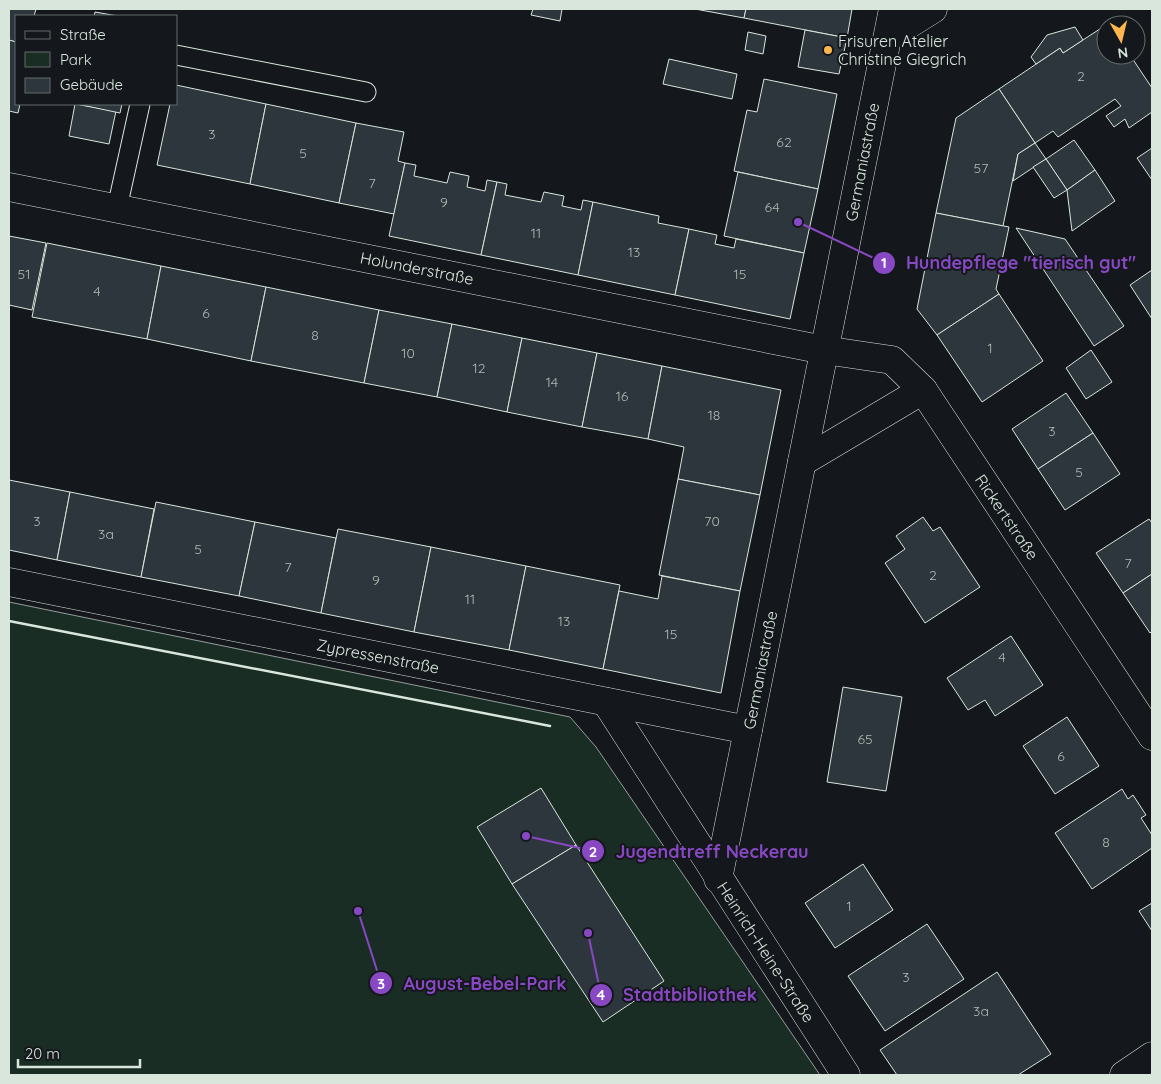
<svg xmlns="http://www.w3.org/2000/svg" width="1161" height="1084" viewBox="0 0 1161 1084" font-family="Quicksand,sans-serif">
  <style>
    .green { fill: #1a2d24; stroke: #939e99 }
    .building { fill: #2c363c; stroke: #d8e6dc }
    .lines { fill: none; stroke-linecap: round; stroke-linejoin: round }
    .service-casing { stroke: #d8e6dc; stroke-width: 21 }
    .minor-casing { stroke: #d8e6dc; stroke-width: 29 }
    .service { stroke: #14181c; stroke-width: 19 }
    .minor { stroke: #14181c; stroke-width: 28 }
    .wall { stroke: #d8e6dc; stroke-width: 2.5 }
    .poi-dot { fill: #ffb74d; stroke: #14181c; stroke-width: 2 }
    .labels { text-anchor: middle; dominant-baseline: central; stroke-width: 4; stroke-linejoin: round; paint-order: stroke }
    .number-label { font-size: 14px; fill: #adbab4 }
    .poi-label { font-size: 16px; fill: #d8e6dc; stroke: #14181c; text-anchor: start }
    .street-label { font-size: 16px; fill: #d8e6dc; stroke: #14181c }
    .leader { fill: none; stroke: #8948c3; stroke-width: 2 }
    .callout-dot { fill: #8948c3; stroke: #14181c; stroke-width: 2 }
    .mark-label { font-size: 15px; text-anchor: middle; font-weight: bold; fill: #fff }
    .callout-label { font-size: 18px; text-anchor: middle; font-weight: bold; fill: #8948c3; stroke: #14181c; stroke-width: 4; stroke-linejoin: round; paint-order: stroke }
  </style>
  <rect width="100%" height="100%" fill="#14181c"/>
  <!-- green -->
  <path class="green" d="M9,602l561,115 26,30 224,328h-811z"/>
  <!-- building -->
  <g class="building">
    <path d="M9,9h27l-2,7h-18v26l-7,-2z"/>
    <path d="M533,9h29l-2,12 -29,-6z"/>
    <path d="M695,9h51l-2,9z"/>
    <path d="M746,9h106l-5,29 -103,-20z"/>
    <path d="M95,12l23,4h-24z"/>
    <path d="M1109,23l1,2h-4v30h24l22,33v24l-23,16 -4,-9 -11,8 -8,-11 15,-10 -6,-7 -57,38 -5,-6 -18,12 -36,-54 61,-41 3,5z"/>
    <path d="M1075,27l8,13 -20,13 -3,-5 -24,16 -5,-7 16,-22z"/>
    <path d="M805,30l42,8 -8,36 -41,-7z"/>
    <path d="M748,32l18,4 -3,18 -18,-4z"/>
    <path d="M9,40l7,2v62h4l-2,9 -9,-2z"/>
    <path d="M669,59l68,15 -5,25 -69,-15z"/>
    <path d="M764,79l73,15 -19,95 -84,-18 13,-61 10,2z"/>
    <path d="M176,85l90,19 -16,80 -93,-19 13,-61h6z"/>
    <path d="M999,89l36,54 -17,11 -15,72 -67,-13 20,-95z"/>
    <path d="M75,104l41,7 -7,33 -40,-8z"/>
    <path d="M77,104h45l-2,9z"/>
    <path d="M266,104l90,19 -17,80 -89,-19z"/>
    <path d="M356,123l48,9 -6,29 7,2 -11,51 -55,-11z"/>
    <path d="M1074,140l21,30 -28,20 -21,-31z"/>
    <path d="M1035,143l11,16 -33,22 5,-27z"/>
    <path d="M1152,148v32l-15,-22z"/>
    <path d="M1046,159l21,31 -13,8 -21,-31z"/>
    <path d="M405,163l11,2 -2,11 33,7 3,-11 19,4 -2,11 18,4 2,-11 10,2 -16,73 -92,-19z"/>
    <path d="M1095,170l20,31 -43,30 -5,-41z"/>
    <path d="M738,172l80,17 -14,64 -80,-17z"/>
    <path d="M497,182l10,2 -2,11 36,7 3,-10 20,4 -2,10 19,4 2,-10 10,2 -15,73 -97,-20z"/>
    <path d="M593,202l66,14 -1,7 31,6 -14,66 -97,-20z"/>
    <path d="M936,213l73,14 -13,62 3,5 -62,41 -20,-26z"/>
    <path d="M1016,228l49,11 59,87 -30,20z"/>
    <path d="M689,229l28,6 -2,9 19,4 2,-9 68,14 -14,66 -115,-24z"/>
    <path d="M9,236l37,7 -14,67 -23,-5z"/>
    <path d="M47,243l114,23 -14,73 -115,-22z"/>
    <path d="M161,266l105,21 -15,74 -104,-22z"/>
    <path d="M1152,270v49l-22,-34z"/>
    <path d="M266,287l113,23 -15,73 -113,-22z"/>
    <path d="M999,294l44,67 -61,41 -45,-67z"/>
    <path d="M379,310l73,14 -15,73 -73,-14z"/>
    <path d="M452,324l70,14 -15,74 -70,-15z"/>
    <path d="M522,338l75,15 -15,74 -75,-15z"/>
    <path d="M1091,350l21,32 -26,17 -20,-31z"/>
    <path d="M597,353l65,13 -14,73 -66,-12z"/>
    <path d="M662,366l119,24 -21,105 -82,-16 6,-32 -36,-8z"/>
    <path d="M1066,393l27,40 -55,36 -26,-40z"/>
    <path d="M1093,433l27,41 -55,36 -27,-41z"/>
    <path d="M678,479l82,16 -20,96 -81,-16z"/>
    <path d="M9,480l61,12 -13,68 -48,-10z"/>
    <path d="M70,492l84,17 -13,68 -84,-17z"/>
    <path d="M156,502l99,20 -16,74 -98,-19z"/>
    <path d="M923,517l10,14 7,-4 40,60 -55,36 -40,-60 20,-14 -9,-13z"/>
    <path d="M1149,519l3,4v51l-29,19 -27,-40z"/>
    <path d="M255,522l81,16 -15,75 -82,-17z"/>
    <path d="M338,529l93,18 -17,85 -93,-19z"/>
    <path d="M431,547l95,19 -17,84 -95,-18z"/>
    <path d="M526,566l94,19 -17,84 -94,-19z"/>
    <path d="M1152,574v57l-2,2 -27,-40z"/>
    <path d="M662,576l78,15 -19,102 -118,-24 16,-78 39,8z"/>
    <path d="M1011,636l32,49 -48,31 -10,-16 -17,10 -21,-32z"/>
    <path d="M843,687l59,10 -16,94 -59,-9z"/>
    <path d="M1067,717l32,49 -44,28 -32,-48z"/>
    <path d="M541,788l35,57 -64,39 -35,-57z"/>
    <path d="M1122,789l6,10 5,-4 13,20 -5,3 11,17v13l-60,41 -37,-56z"/>
    <path d="M576,845l88,136 -61,41 -91,-138z"/>
    <path d="M863,864l30,46 -58,38 -30,-45z"/>
    <path d="M1152,903v28l-13,-20z"/>
    <path d="M927,924l37,55 -79,52 -37,-55z"/>
    <path d="M997,972l54,82 -33,21h-121l-17,-25z"/>
  </g>
  <g class="lines">
    <defs>
      <g id="service">
        <path d="M176,55l190,37"/>
        <path d="M117,208l23,-104"/>
      </g>
      <g id="minor">
        <path d="M888,37l45,-28"/>
        <path d="M9,187l815,163 68,10 31,30 229,346"/>
        <path d="M802,462l121,-72"/>
        <path d="M9,582l739,148"/>
        <path d="M606,702l240,373"/>
        <path d="M718,879l175,-870"/>
        <path d="M1124,1075l28,-19"/>
      </g>
    </defs>
    <!-- service casing -->
    <use href="#service" class="service-casing"/>
    <!-- minor casing -->
    <use href="#minor" class="minor-casing"/>
    <!-- service -->
    <use href="#service" class="service"/>
    <!-- minor -->
    <use href="#minor" class="minor"/>
    <!-- wall -->
    <path class="wall" d="M9,621l541,105"/>
  </g>
  <!-- markers -->
  <circle class="poi-dot" cx="828" cy="50" r="5"/>
  <g class="labels">
    <!-- number labels -->
    <g class="number-label">
      <text x="1081" y="76">2</text>
      <text x="212" y="134">3</text>
      <text x="784" y="142">62</text>
      <text x="303" y="153">5</text>
      <text x="981" y="168">57</text>
      <text x="372" y="183">7</text>
      <text x="444" y="202">9</text>
      <text x="772" y="207">64</text>
      <text x="536" y="233">11</text>
      <text x="634" y="252">13</text>
      <text x="24" y="274">51</text>
      <text x="740" y="274">15</text>
      <text x="97" y="291">4</text>
      <text x="206" y="313">6</text>
      <text x="315" y="335">8</text>
      <text x="990" y="348">1</text>
      <text x="408" y="353">10</text>
      <text x="479" y="368">12</text>
      <text x="552" y="382">14</text>
      <text x="622" y="396">16</text>
      <text x="714" y="415">18</text>
      <text x="1052" y="431">3</text>
      <text x="1079" y="472">5</text>
      <text x="37" y="521">3</text>
      <text x="712" y="521">70</text>
      <text x="106" y="534">3a</text>
      <text x="198" y="549">5</text>
      <text x="1128" y="563">7</text>
      <text x="288" y="567">7</text>
      <text x="933" y="575">2</text>
      <text x="376" y="580">9</text>
      <text x="470" y="599">11</text>
      <text x="564" y="621">13</text>
      <text x="671" y="634">15</text>
      <text x="1002" y="657">4</text>
      <text x="865" y="739">65</text>
      <text x="1061" y="756">6</text>
      <text x="1106" y="842">8</text>
      <text x="849" y="906">1</text>
      <text x="906" y="977">3</text>
      <text x="981" y="1011">3a</text>
    </g>
    <!-- poi labels -->
    <g class="poi-label">
      <text x="838" y="41">Frisuren Atelier<tspan x="838" dy="18">Christine Giegrich</tspan></text>
    </g>
    <!-- street labels -->
    <g class="street-label">
      <text transform="translate(862 162) rotate(-79)">Germaniastraße</text>
      <text transform="translate(417 268) rotate(11)">Holunderstraße</text>
      <text transform="translate(1007 517) rotate(56)">Rickertstraße</text>
      <text transform="translate(378 656) rotate(11)">Zypressenstraße</text>
      <text transform="translate(760 670) rotate(-79)">Germaniastraße</text>
      <text transform="translate(766 952) rotate(57)">Heinrich-Heine-Straße</text>
    </g>
  </g>
  <!-- callouts -->
  <path class="leader" d="M798 222L884 263M526 836L593 851M358 911L381 983M588 933L601 995"/>
  <g class="callout-dot">
    <circle cx="798" cy="222" r="5"/>
    <circle cx="526" cy="836" r="5"/>
    <circle cx="358" cy="911" r="5"/>
    <circle cx="588" cy="933" r="5"/>
    <circle cx="884" cy="263" r="12"/>
    <circle cx="593" cy="851" r="12"/>
    <circle cx="381" cy="983" r="12"/>
    <circle cx="601" cy="995" r="12"/>
  </g>
  <g class="mark-label">
    <text x="884" y="268">1</text>
    <text x="593" y="857">2</text>
    <text x="381" y="989">3</text>
    <text x="601" y="1000">4</text>
  </g>
  <g class="callout-label">
    <text x="1021" y="269">Hundepflege "tierisch gut"</text>
    <text x="712" y="858">Jugendtreff Neckerau</text>
    <text x="485" y="990">August-Bebel-Park</text>
    <text x="690" y="1001">Stadtbibliothek</text>
  </g>
  <!-- border -->
  <rect width="1161" height="1084" fill="none" stroke="#d8e6dc" stroke-width="20"/>
  <!-- legend -->
  <rect x="15" y="15" width="162" height="90" fill="#14181c" stroke="#626a69"/>
  <rect x="25" y="31" width="25" height="8" fill="#14181c" stroke="#626a69"/>
  <text x="60" y="40" font-size="15" fill="#d8e6dc">Straße</text>
  <rect x="25" y="52" width="25" height="15" fill="#1a2d24" stroke="#626a69"/>
  <text x="60" y="65" font-size="15" fill="#d8e6dc">Park</text>
  <rect x="25" y="78" width="25" height="15" fill="#2c363c" stroke="#626a69"/>
  <text x="60" y="90" font-size="15" fill="#d8e6dc">Gebäude</text>
  <!-- north arrow -->
  <g transform="translate(1121 40) rotate(172)"><circle r="24" fill="#14181c" stroke="#626a69"/>
  <path d="M0-4L9 19L0 12L-9 19Z" fill="#ffb74d"/>
  <text y="-8" font-size="14" font-weight="bold" text-anchor="middle" fill="#d8e6dc">N</text>
  </g>
  <!-- scale -->
  <path d="M18 1059v8h122v-8" fill="none" stroke="#d8e6dc" stroke-width="2.5"/>
  <text x="25" y="1059" font-size="15" fill="#d8e6dc" stroke="#14181c" stroke-width="4" paint-order="stroke">20 m</text>
</svg>
